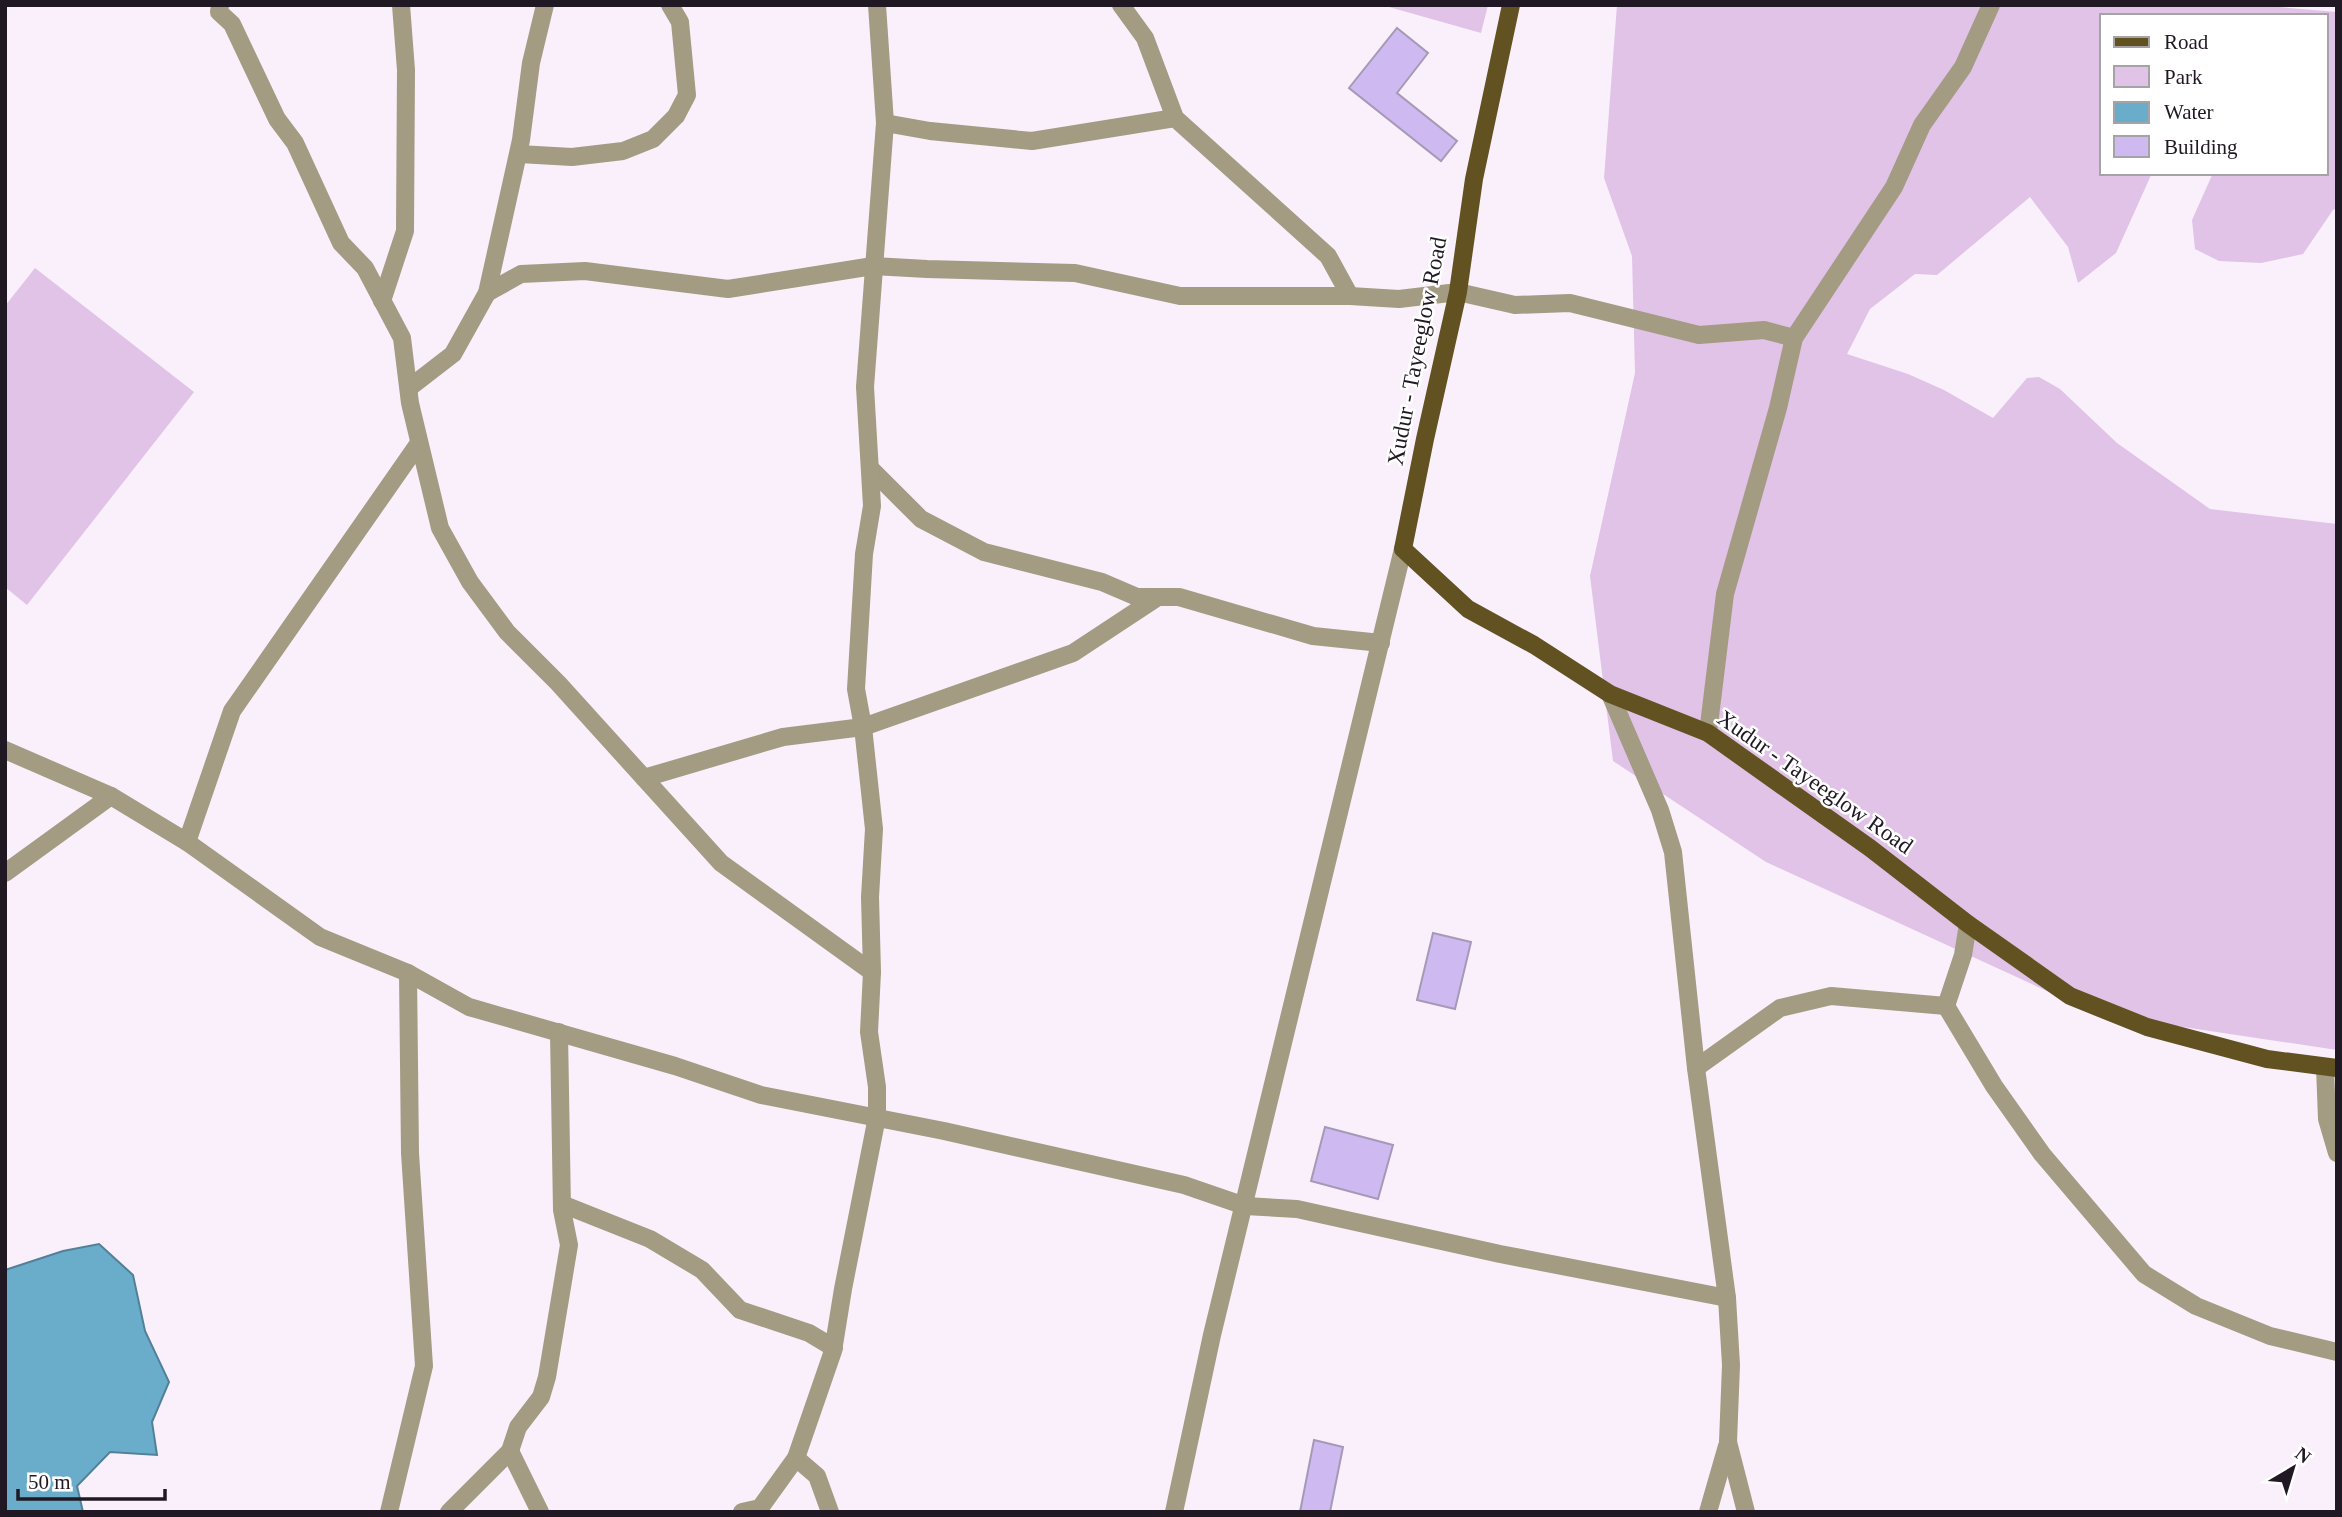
<svg xmlns="http://www.w3.org/2000/svg" width="2342" height="1517" viewBox="0 0 2342 1517" font-family="Georgia,serif">
  <style>
    .green { fill: #e0c3e7 }
    .water { fill: #69adcb; stroke: #538099; stroke-width: 2 }
    .building { fill: #cfb9f1; stroke: #a599b7; stroke-width: 2 }
    .lines { fill: none; stroke-linecap: round; stroke-linejoin: round }
    .minor { stroke: #a39b82; stroke-width: 18 }
    .major { stroke: #625222; stroke-width: 18 }
    .labels { text-anchor: middle; dominant-baseline: central; stroke-width: 5; stroke-linejoin: round; paint-order: stroke }
    .street-label { font-size: 23px; fill: #201823; stroke: #fff }
  </style>
  <rect width="100%" height="100%" fill="#f9f0fb"/>
  <!-- green -->
  <g class="green">
    <path d="M1382,5h106l-7,28z"/>
    <path d="M1617,5h638l82,7v196l-4,2 -30,44 -42,9 -42,-2 -24,-12 -3,-29 21,-47h113v-157h-224v157h50l-36,80 -38,30 -10,-36 -38,-50 -93,78 -22,-1 -45,35 -23,45 61,20 36,16 49,28 34,-40 12,-1 21,12 57,54 93,66 127,15v526l-240,-36 -331,-152 -153,-101 -23,-185 45,-203 -3,-117 -28,-78z"/>
    <path d="M35,268l159,124 -167,213 -22,-18v-281z"/>
  </g>
  <!-- water -->
  <path class="water" d="M99,1244l34,31 12,56 24,51 -17,40 5,33 -47,-3 -33,34 6,26h-78v-242l58,-19z"/>
  <!-- building -->
  <g class="building">
    <path d="M1397,28l31,25 -31,40 60,48 -16,20 -92,-73z"/>
    <path d="M1433,933l38,9 -16,67 -38,-9z"/>
    <path d="M1325,1127l68,18 -15,54 -67,-18z"/>
    <path d="M1314,1440l29,7 -13,65h-30z"/>
  </g>
  <g class="lines">
    <!-- minor -->
    <g class="minor">
      <path d="M220,5l-1,7 13,12 45,95 18,24 46,100 24,25 37,70 8,65 30,125 30,54 37,50 51,51 163,180 151,109"/>
      <path d="M1121,5l24,33 30,80 153,138 22,40"/>
      <path d="M885,123l45,8 102,10 143,-23"/>
      <path d="M519,154l53,3 51,-6 30,-12 23,-23 11,-21 -7,-73 -10,-17"/>
      <path d="M487,293l34,-19 64,-3 143,18 145,-23 54,3 148,4 105,23h170l49,3 59,-7 57,13 55,-2 129,32 65,-5 30,8"/>
      <path d="M382,301l23,-70 1,-161 -5,-65"/>
      <path d="M409,388l44,-34 34,-61 34,-153 10,-77 14,-58"/>
      <path d="M870,468l51,51 63,33 118,30 35,15h42l134,39 68,7"/>
      <path d="M1610,694l50,116 13,42 23,216 31,230 4,67 -3,77 18,70"/>
      <path d="M1708,733l17,-139 53,-186 16,-70 100,-151 28,-62 41,-58 28,-62"/>
      <path d="M5,750l106,46 76,46 133,95 88,36 61,34 206,59 86,29 183,36 240,54 61,21 52,3 203,45 227,44"/>
      <path d="M644,778l139,-41 80,-10 210,-74 85,-56"/>
      <path d="M187,842l45,-131 187,-268"/>
      <path d="M5,873l106,-77"/>
      <path d="M1946,1006l48,80 48,68 102,120 52,32 74,30 67,16"/>
      <path d="M2325,1067l2,52 10,34"/>
      <path d="M1696,1068l84,-60 51,-12 115,10 17,-51 5,-31"/>
      <path d="M562,1204l88,35 52,31 38,40 69,23 25,15"/>
      <path d="M510,1451l30,61"/>
      <path d="M796,1458l21,18 13,36"/>
      <path d="M389,1512l35,-146 -14,-213 -2,-180"/>
      <path d="M449,1512l61,-61 8,-24 23,-30 6,-20 22,-132 -7,-35 -3,-178"/>
      <path d="M742,1512l18,-4 36,-50 37,-107 10,-62 34,-172v-30l-8,-55 3,-60 -2,-75 4,-68 -11,-102 -7,-38 8,-135 8,-48 -7,-119 20,-264 -8,-118"/>
      <path d="M1174,1512l38,-177 191,-786"/>
      <path d="M1708,1512l19,-66"/>
    </g>
    <!-- major -->
    <path class="major" d="M1511,5l-37,174 -16,113 -33,147 -22,110 65,60 66,36 76,49 98,39 162,115 98,76 102,72 77,31 120,32 70,9"/>
  </g>
  <g class="labels">
    <!-- street labels -->
    <g class="street-label">
      <text transform="translate(1417 351) rotate(-79)">Xudur - Tayeeglow Road</text>
      <text transform="translate(1815 782) rotate(35)">Xudur - Tayeeglow Road</text>
    </g>
  </g>
  <!-- border -->
  <rect width="2342" height="1517" fill="none" stroke="#201823" stroke-width="14"/>
  <!-- legend -->
  <rect x="2100" y="14" width="228" height="161" fill="#ffffff" stroke="#a6a3a7" stroke-width="2"/>
  <rect x="2114" y="37" width="35" height="10" fill="#625222" stroke="#a6a3a7" stroke-width="2"/>
  <text x="2164" y="49" font-size="21" fill="#201823">Road</text>
  <rect x="2114" y="66" width="35" height="21" fill="#e0c3e7" stroke="#a6a3a7" stroke-width="2"/>
  <text x="2164" y="84" font-size="21" fill="#201823">Park</text>
  <rect x="2114" y="102" width="35" height="21" fill="#69adcb" stroke="#a6a3a7" stroke-width="2"/>
  <text x="2164" y="119" font-size="21" fill="#201823">Water</text>
  <rect x="2114" y="136" width="35" height="21" fill="#cfb9f1" stroke="#a6a3a7" stroke-width="2"/>
  <text x="2164" y="154" font-size="21" fill="#201823">Building</text>
  <!-- north arrow -->
  <g transform="translate(2293 1468) rotate(38)" stroke="#ffffff" stroke-width="5" paint-order="stroke">
  <path d="M0-5L12 26L0 18L-12 26Z" fill="#201823"/>
  <text y="-10" font-size="19" font-weight="bold" text-anchor="middle" fill="#201823">N</text>
  </g>
  <!-- scale -->
  <path d="M18 1489v10h147v-10" fill="none" stroke="#201823" stroke-width="3.5"/>
  <text x="28" y="1489" font-size="21" fill="#201823" stroke="#ffffff" stroke-width="5" paint-order="stroke">50 m</text>
</svg>
